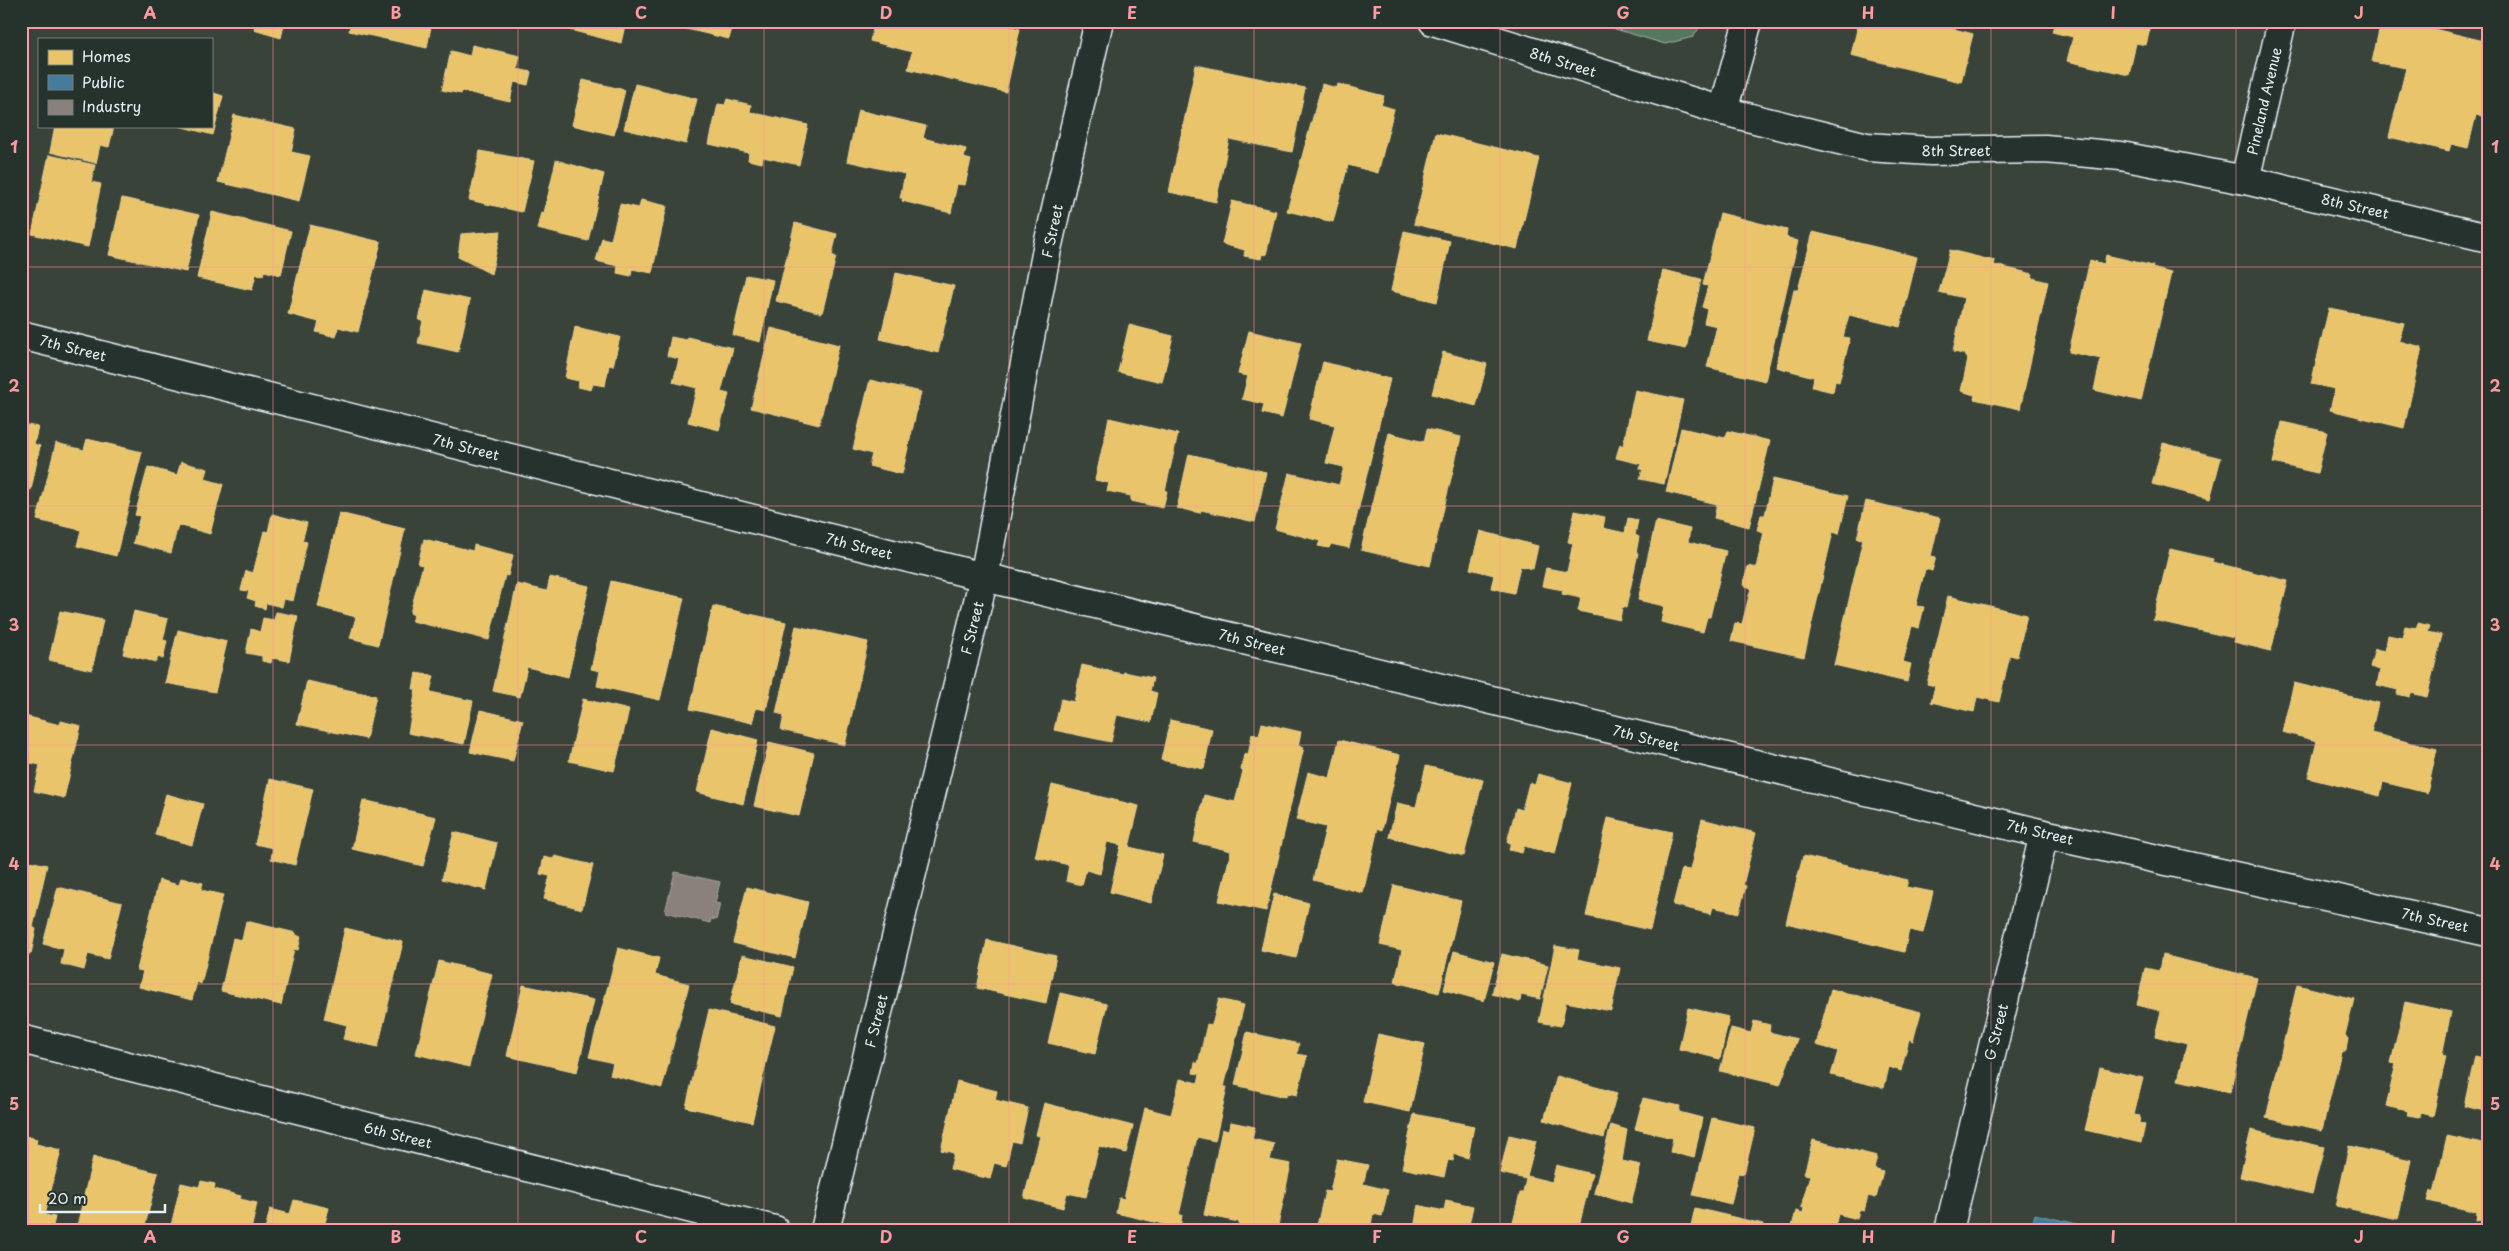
<svg xmlns="http://www.w3.org/2000/svg" width="2509" height="1251" viewBox="0 0 2509 1251" font-family="'Playpen Sans',sans-serif">
  <style>
    .green { fill: #55765f; stroke: #9eb4ac }
    .homes { fill: #e9c46a; stroke: #e9d295 }
    .public { fill: #457b9d; stroke: #769eb8 }
    .industry { fill: #8a817c; stroke: #a6a3a1 }
    .lines { fill: none; stroke-linecap: round; stroke-linejoin: round }
    .minor-casing { stroke: #e8f1f8; stroke-width: 31 }
    .tertiary-casing { stroke: #e8f1f8; stroke-width: 31 }
    .minor { stroke: #26332d; stroke-width: 28 }
    .tertiary { stroke: #26332d; stroke-width: 28 }
    .grid { fill: none; stroke: #ff9aa2; stroke-width: 1; stroke-opacity: 0.55 }
    .labels { text-anchor: middle; dominant-baseline: central; stroke-width: 5; stroke-linejoin: round; paint-order: stroke }
    .street-label { font-size: 14px; fill: #e8f1f8; stroke: #26332d }
    .neatline { fill: none; stroke: #ff9aa2; stroke-width: 2 }
    .grid-label { font-size: 16px; text-anchor: middle; font-weight: bold; fill: #ff9aa2 }
  </style>
  <rect width="100%" height="100%" fill="#3a4339"/>
  <filter id="ink" filterUnits="userSpaceOnUse"><feTurbulence type="fractalNoise" baseFrequency=".02" numOctaves="2"/><feDisplacementMap in="SourceGraphic" scale="10" xChannelSelector="R" yChannelSelector="G"/><feConvolveMatrix kernelMatrix="1 2 1 2 8 2 1 2 1" color-interpolation-filters="sRGB"/></filter>
  <g filter="url(#ink)">
    <!-- green -->
    <path class="green" d="M1589,21h115l-11,16 -28,7z"/>
    <!-- homes -->
    <g class="homes">
      <path d="M256,21h29l-4,17 -27,-8z"/>
      <path d="M351,21h81l-5,27 -78,-17z"/>
      <path d="M556,21h70l-5,22 -67,-17z"/>
      <path d="M652,21h82l-5,18z"/>
      <path d="M875,21h114l31,8 -14,63 -98,-23 4,-17 -42,-11z"/>
      <path d="M1859,21h65l49,13 -12,48 -110,-27z"/>
      <path d="M2055,21h97l-6,24 -10,-2 -7,32 -62,-14 6,-24 -21,-5z"/>
      <path d="M2381,21h20l87,21v45l-7,29 -5,-1 -8,33 -17,-4 -2,7 -60,-14 17,-69 -34,-6z"/>
      <path d="M2460,21h28v1l-2,6z"/>
      <path d="M472,45l48,11 -3,13 14,3 -3,13 -14,-3 -4,20 -48,-11 -1,3 -19,-4 9,-39 19,5z"/>
      <path d="M1196,65l109,23 -13,64 -63,-13 -13,63 -47,-10z"/>
      <path d="M583,80l42,10 -11,45 -42,-10z"/>
      <path d="M635,84l62,15 -11,45 -62,-15z"/>
      <path d="M1322,84l15,4 1,-4 46,12 -3,9 13,4 -16,64 -30,-8 -15,57 -46,-11z"/>
      <path d="M211,92l12,4 -10,39 -34,-9h32z"/>
      <path d="M727,99l24,6 -1,7 58,13 -9,40 -36,-8 -1,6 -14,-3 1,-7 -40,-9 9,-40 7,1z"/>
      <path d="M858,110l68,16 -3,12 43,11 -2,9 7,2 -6,25 -8,-1 -6,29 -49,-12 1,-3h-3l5,-24 -58,-13z"/>
      <path d="M234,115l62,14 -5,23 19,4 -11,45 -81,-19z"/>
      <path d="M55,126h59l-5,21 -9,-2 -4,18 -46,-11z"/>
      <path d="M1436,133l103,25 -22,91 -103,-25z"/>
      <path d="M480,151l54,10 -12,51 -53,-12z"/>
      <path d="M49,155l46,10 -4,17 10,2 -13,63 -56,-13z"/>
      <path d="M556,160l48,14 -16,67 -51,-12 4,-17 3,1z"/>
      <path d="M122,198l77,17 -13,57 -77,-17z"/>
      <path d="M641,200l26,6 -15,67 -20,-4 -1,7 -14,-3 1,-7 -22,-5 6,-23 9,2 9,-36 19,4z"/>
      <path d="M1232,201l44,10 -10,44 -4,-1 -1,5 -17,-3 1,-6 -23,-6z"/>
      <path d="M212,212l79,19 -10,44 -17,-4 -1,4 -7,-1 -4,16 -55,-12z"/>
      <path d="M1720,213l67,17 -1,7 12,4 -33,140 -58,-14 10,-41 -13,-3 3,-14 -5,-2 6,-21 -5,-1z"/>
      <path d="M795,223l42,11 -5,21 4,2 -14,56 -46,-12z"/>
      <path d="M310,225l71,17 -23,90 -20,-5 -2,10 -20,-5 3,-10 -31,-8z"/>
      <path d="M501,231l-10,43 -33,-17 3,-23z"/>
      <path d="M1404,231l46,10 -13,61 -46,-11z"/>
      <path d="M1813,232l104,25 -17,70 -51,-12 -6,22 7,1 -11,44 -4,-1 -2,11 -21,-5 2,-10 -38,-10 18,-77h4z"/>
      <path d="M1950,250l45,11 -1,4 39,9 -1,4 16,4 -28,127 -46,-10 1,-4 -14,-4 7,-32 -4,-5 -11,-2 11,-54 -25,-6z"/>
      <path d="M2106,255l47,11 -1,2 19,5 -30,128 -47,-11 7,-31 -32,-7 21,-92 14,4z"/>
      <path d="M1663,270l38,9 -15,70 -39,-8z"/>
      <path d="M896,273l58,13 -16,67 -58,-14z"/>
      <path d="M746,275l27,5 -13,62 -27,-7z"/>
      <path d="M426,290l44,10 -12,52 -40,-9 5,-22 -4,-1z"/>
      <path d="M2329,308l75,15 -5,18 23,6 -18,81 -74,-18 5,-21 -24,-5z"/>
      <path d="M1129,325l44,11 -11,46 -44,-10z"/>
      <path d="M575,327l45,10 -7,29 -4,-1 -4,21 -12,-2 -2,6 -13,-3 1,-6 -14,-3z"/>
      <path d="M771,328l68,17 -20,80 -68,-17z"/>
      <path d="M1249,331l52,12 -19,75 -20,-5 2,-9 -22,-5 6,-23 -10,-2z"/>
      <path d="M671,337l15,3 1,-3 46,11 -12,44 8,2 -10,36 -31,-8 9,-34 -24,-6 6,-23 -12,-3z"/>
      <path d="M1443,352l44,12 -11,42 -44,-12z"/>
      <path d="M1323,362l67,17 -41,169 -18,-4 -2,4 -11,-2 2,-5 -45,-12 14,-56 50,12 5,-18 -18,-4 9,-38 -26,-6z"/>
      <path d="M870,380l51,12 -19,82 -33,-8 3,-12 -19,-5z"/>
      <path d="M1635,390l48,10 -19,84 -24,-5 3,-10h-3l1,-5 -25,-6 4,-14 3,2z"/>
      <path d="M1109,418l69,16 -13,57h2l-4,17 -32,-7v-5l-24,-5 2,-8 -14,-3z"/>
      <path d="M2282,422l45,10 -10,41 -44,-10z"/>
      <path d="M21,424l17,3 -4,17 6,2 -9,44 -10,-3z"/>
      <path d="M1681,428l44,10 3,-7 42,10 -21,86 -35,-9 3,-14 -51,-12z"/>
      <path d="M1427,429l34,8 -31,129 -69,-16 28,-117 35,9z"/>
      <path d="M87,439l55,13 -26,104 -39,-10 4,-16 -44,-10 19,-77 28,7z"/>
      <path d="M2163,443l58,15 -11,41 -58,-15z"/>
      <path d="M1189,454l77,18 -11,50 -54,-12 -1,3 -23,-5z"/>
      <path d="M181,462l27,7 -3,10 18,5 -13,50 -32,-9 -7,28 -38,-10 7,-27 -5,-1 13,-48 29,8z"/>
      <path d="M1773,479l75,17 -9,38 -6,-2 -29,125 -73,-16 4,-18 7,1 9,-36 -8,-3 5,-19 8,2 8,-36 -7,-2 4,-15h4z"/>
      <path d="M1866,501l74,17 -9,38 5,1 -4,14 -7,-2 -9,37 8,1 -5,21 -7,-2 -9,36 8,2 -4,18 -73,-17 29,-126 -6,-1z"/>
      <path d="M21,507l10,2 -6,27h-4z"/>
      <path d="M1575,511l30,6 -2,11 22,5 3,-15 10,2 -3,15 4,2 -3,16h2l-12,55 -4,-1 -2,13 -42,-9 3,-13 -19,-4 1,-4 -21,-4 4,-18 21,4 6,-29 -5,-1z"/>
      <path d="M339,513l66,16 -27,116 -28,-7 6,-21 -38,-10z"/>
      <path d="M272,514l35,9 -5,18 5,1 -14,59 -9,-2 -2,8 -16,-4 -1,6 -10,-3 1,-5 -9,-3 2,-7 -8,-1 5,-19 7,2 11,-42 4,1z"/>
      <path d="M1656,521l34,8 -2,13 38,9 -16,66h-3l-4,15 -42,-10 3,-16 -26,-6z"/>
      <path d="M1480,531l58,15 -5,23 -13,-3 -6,27 -23,-5 3,-13 -24,-6z"/>
      <path d="M424,539l49,12 1,-6 39,10 -5,21 -3,-1 -16,65 -77,-19 2,-6 -4,-2 13,-48 -5,-1z"/>
      <path d="M21,540l5,1 -5,24z"/>
      <path d="M2170,549l43,10 -1,3 76,19 -17,70 -37,-9v-4l-81,-18z"/>
      <path d="M550,577l39,9 -21,91 -41,-10 -7,30 -27,-6 24,-107 30,7z"/>
      <path d="M611,581l73,17 -24,102 -63,-14 3,-15 -9,-2z"/>
      <path d="M1948,596l79,19 -10,42 -7,-2 -11,47 -22,-5 -3,15 -43,-10 4,-16 -8,-2z"/>
      <path d="M713,606l73,16 -20,88 -10,-2 -4,15 -62,-14z"/>
      <path d="M60,611l43,9 -11,50 -43,-10z"/>
      <path d="M134,611l34,8 -5,21 4,1 -4,18 -5,-2 -2,5 -33,-8z"/>
      <path d="M276,612l22,4 -9,45 -17,-3 -1,5 -9,-2v-5l-16,-3 5,-24 9,3 3,-14 11,2z"/>
      <path d="M2418,623l12,3 -2,6 14,3 -15,62 -16,-4 -1,4 -13,-3 1,-4 -21,-5 3,-15 -10,-3 5,-18 10,2 3,-16 14,3 3,-12 11,2z"/>
      <path d="M796,626l72,16 -23,103 -64,-15 3,-15 -8,-2z"/>
      <path d="M178,630l49,12 -12,50 -50,-9z"/>
      <path d="M1082,665l41,9 1,-2 29,6 -3,13 7,2 -6,29 -34,-7 -6,27 -57,-12 7,-31 13,3z"/>
      <path d="M416,673l18,3 -4,16 43,9 -9,43 -56,-11 8,-44h-3z"/>
      <path d="M307,681l69,15 -10,43 -69,-15z"/>
      <path d="M2294,683l84,20 -7,30 66,16 -10,44 -44,-11 -3,14 -72,-18 9,-37 -35,-9z"/>
      <path d="M583,699l46,11 -15,61 -45,-10z"/>
      <path d="M480,710l43,10 -10,41 -43,-9z"/>
      <path d="M21,715l39,10 1,-4 20,5 -17,72 -30,-7 6,-26 -19,-4z"/>
      <path d="M1170,720l42,9 -8,40 -43,-9z"/>
      <path d="M1262,723l39,9 -3,14 6,1 -38,164 -47,-10 12,-50 -37,-9 10,-47 31,7 8,-31 -2,-1 3,-16 4,1 4,-21 7,2z"/>
      <path d="M712,728l46,12 -15,64 -46,-12z"/>
      <path d="M1339,740l61,15 -18,75 -4,-2 -15,65 -50,-13 13,-53 -30,-7 12,-48 22,6z"/>
      <path d="M769,742l45,11 -15,63 -45,-10z"/>
      <path d="M1426,766l57,14 -19,76 -75,-19 8,-34 19,4z"/>
      <path d="M1538,774l34,9 -17,71 -31,-8 -2,7 -13,-3 2,-7 -4,-1 9,-34 6,2 7,-27 6,2z"/>
      <path d="M270,779l43,10 -18,76 -24,-6 2,-11 -18,-4z"/>
      <path d="M1052,785l87,21 -10,41 34,8 -12,48 -41,-11 11,-47 -14,-3 -7,32 -14,-4 -4,15 -16,-4 3,-16 -34,-8z"/>
      <path d="M166,794l37,10 -11,41 -37,-10z"/>
      <path d="M363,800l73,17 -13,49 -71,-17z"/>
      <path d="M1608,818l64,14 -22,98 -64,-14z"/>
      <path d="M1702,819l54,14 -13,52 3,1 -7,27 -26,-6 -2,7 -38,-9 9,-36 8,1z"/>
      <path d="M454,832l43,11 -11,47 -44,-11z"/>
      <path d="M555,856l38,9 -11,44 -38,-10 6,-23 -10,-2 4,-17 9,2z"/>
      <path d="M1803,856l105,24 -2,7 27,5 -10,41 -14,-3 -5,22 -118,-29z"/>
      <path d="M21,859l26,6 -14,62 3,2 -5,25h-4l-1,2 -5,-1z"/>
      <path d="M181,878l22,5 -2,7 22,5 -22,89 -4,-2 -5,18 -53,-13 4,-16 -6,-1 22,-90 20,5z"/>
      <path d="M1394,885l67,16 -22,92 -44,-11 7,-32 -22,-5z"/>
      <path d="M58,887l64,16 -14,56 -20,-5 -4,16 -23,-6 3,-15 -21,-5z"/>
      <path d="M747,887l61,15 -13,56 -62,-15z"/>
      <path d="M1274,894l35,9 -13,55 -35,-8z"/>
      <path d="M246,921l50,12v2l5,2 -3,13 -4,-1 -13,56 -60,-14 12,-53 9,2z"/>
      <path d="M345,928l58,14 -25,105 -35,-8 4,-14 -23,-6z"/>
      <path d="M987,940l69,16 -10,47 -69,-15z"/>
      <path d="M1555,946l24,4 -2,9 43,9 -9,43 -45,-9 -5,24 -22,-4z"/>
      <path d="M618,948l41,10 -4,17 34,9 -27,104 -52,-13 3,-12 -24,-6z"/>
      <path d="M1454,951l40,11 -10,39 -40,-11z"/>
      <path d="M1502,954l46,11 -8,34 -19,-4 -1,7 -28,-8z"/>
      <path d="M742,955l51,12 -11,49 -52,-12z"/>
      <path d="M2162,955l95,23 -27,114 -52,-12 9,-36 -32,-8 6,-25 -24,-6 8,-37 14,3z"/>
      <path d="M439,961l53,13 -23,93 -53,-13z"/>
      <path d="M523,985l71,15 -17,72 -70,-16z"/>
      <path d="M2297,985l57,14 -9,36 3,4 -2,11 -5,2 -19,78 -56,-12z"/>
      <path d="M1831,989l90,23 -8,29 -4,-2 -8,32 -12,-4 -5,21 -53,-13 7,-24 -22,-6z"/>
      <path d="M1060,993l47,11 -12,50 -47,-11z"/>
      <path d="M1219,999l25,6 -20,82h3l-12,54 -18,-4 -18,78h3l-2,13 -64,-15 3,-15 5,1 21,-91 26,7 9,-36 18,4 2,-9 -7,-1 2,-11 3,2 9,-40 5,1z"/>
      <path d="M2405,1002l46,10 -9,43 4,1 -13,60 -12,-3 -1,4 -13,-2 1,-4 -22,-5 10,-42 -5,-1z"/>
      <path d="M1688,1008l41,9 -9,42 -41,-10z"/>
      <path d="M709,1010l66,16 -23,96 -66,-15z"/>
      <path d="M1754,1021l16,4 -1,7 28,7 -17,46 -60,-14 11,-43 20,5z"/>
      <path d="M1247,1032l52,12 -2,10 10,2 -10,39 -10,-2 -1,4 -51,-12z"/>
      <path d="M1378,1034l47,10 -15,68 -47,-10z"/>
      <path d="M2488,1038v74l-24,-6 11,-50 8,2z"/>
      <path d="M2100,1068l43,10 -9,37 6,1 -1,7 6,2 -4,18 -56,-13z"/>
      <path d="M1557,1076l60,17 -13,45 -60,-18z"/>
      <path d="M957,1081l40,10 -2,9 33,8 -8,35 -8,-2 -6,25 -12,-3 -4,16 -40,-10 4,-16 -13,-3z"/>
      <path d="M1643,1098l37,8 -1,6 23,6 -8,40 -24,-6 3,-14 -38,-9z"/>
      <path d="M1044,1103l89,23 -7,27 -27,-7 -13,51 -19,-4 -4,15 -39,-10 16,-62 -4,-1z"/>
      <path d="M1414,1114l60,12 -6,32 -14,-4 -1,7 -5,-1 -4,17 -42,-9z"/>
      <path d="M1712,1118l43,10 -11,46 -6,-1 -7,31 -38,-9z"/>
      <path d="M1231,1122l24,5 -3,12 22,5 -4,16 21,4 -14,66h-39l1,-8 -35,-7 18,-86 6,2z"/>
      <path d="M1611,1125l16,5 -5,31 19,4 -10,38 -37,-10z"/>
      <path d="M2251,1130l73,17 -12,47 -72,-17z"/>
      <path d="M21,1135l16,4 -1,5 25,6 -16,65 10,2 -3,13h-31l4,-17h-4z"/>
      <path d="M1509,1135l27,6 -9,35 25,6 4,-17 36,9 -14,56h-67l9,-37h3l3,-14 -26,-6z"/>
      <path d="M2447,1136l41,9v77l-12,-2 1,-8 -49,-11 3,-10 3,2z"/>
      <path d="M1813,1140l64,16 -3,13 9,3 -7,26 -8,-2 -4,15 -5,-1 -2,9 -19,-5 -4,16h-43l5,-19 7,2 1,-5 -3,-1 9,-32 -6,-1z"/>
      <path d="M2349,1146l62,14 -13,59 -62,-13z"/>
      <path d="M93,1157l65,16 -14,57h-68z"/>
      <path d="M1337,1159l31,6 -5,19 25,6 -6,26 -9,-2 -3,16h-54l9,-39 5,1z"/>
      <path d="M201,1181l14,3 -1,5 27,7 -1,3 17,4 -6,27h-81l11,-47 18,4z"/>
      <path d="M294,1200l35,8 -6,22h-58l5,-21 20,5z"/>
      <path d="M1446,1200l27,6 -5,24 -54,-1 4,-24 26,6z"/>
      <path d="M1695,1208l68,16 -1,6h-72z"/>
    </g>
    <!-- public -->
    <path class="public" d="M2035,1214l63,15v1h-67z"/>
    <!-- industry -->
    <path class="industry" d="M675,872l45,10 -5,21 5,1 -4,16 -5,-1 -1,4 -45,-11z"/>
    <g class="lines">
      <defs>
        <g id="minor">
          <path d="M1723,111l25,-90"/>
          <path d="M2245,180l37,-159"/>
          <path d="M21,335l963,242 1060,257 444,98"/>
          <path d="M21,1039l754,191"/>
          <path d="M825,1230l159,-653 63,-328 52,-228"/>
          <path d="M1949,1230l95,-396"/>
        </g>
        <path id="tertiary" d="M1433,21l290,90 144,36 64,4 114,-2 76,7 124,24 243,58"/>
      </defs>
      <!-- minor casing -->
      <use href="#minor" class="minor-casing"/>
      <!-- tertiary casing -->
      <use href="#tertiary" class="tertiary-casing"/>
      <!-- minor -->
      <use href="#minor" class="minor"/>
      <!-- tertiary -->
      <use href="#tertiary" class="tertiary"/>
    </g>
  </g>
  <!-- grid -->
  <path class="grid" d="M273,21v1209M518,21v1209M764,21v1209M1009,21v1209M1254,21v1209M1500,21v1209M1745,21v1209M1991,21v1209M2236,21v1209M21,267h2467M21,506h2467M21,745h2467M21,984h2467"/>
  <g class="labels">
    <!-- street labels -->
    <g class="street-label">
      <text transform="translate(1563 62) rotate(17)">8th Street</text>
      <text transform="translate(2264 101) rotate(-77)">Pineland Avenue</text>
      <text x="1956" y="150">8th Street</text>
      <text transform="translate(2355 206) rotate(13)">8th Street</text>
      <text transform="translate(1052 231) rotate(-78)">F Street</text>
      <text transform="translate(73 348) rotate(14)">7th Street</text>
      <text transform="translate(466 447) rotate(14)">7th Street</text>
      <text transform="translate(859 546) rotate(14)">7th Street</text>
      <text transform="translate(972 628) rotate(-76)">F Street</text>
      <text transform="translate(1252 642) rotate(14)">7th Street</text>
      <text transform="translate(1646 738) rotate(14)">7th Street</text>
      <text transform="translate(2040 832) rotate(13)">7th Street</text>
      <text transform="translate(2435 920) rotate(12)">7th Street</text>
      <text transform="translate(876 1021) rotate(-76)">F Street</text>
      <text transform="translate(1996 1032) rotate(-76)">G Street</text>
      <text transform="translate(398 1135) rotate(14)">6th Street</text>
    </g>
  </g>
  <!-- margin -->
  <rect width="2509" height="1251" fill="none" stroke="#26332d" stroke-width="55"/>
  <!-- legend -->
  <rect x="38" y="38" width="175" height="90" fill="#26332d" stroke="#747f7e"/>
  <rect x="48" y="50" width="25" height="15" fill="#e9c46a" stroke="#747f7e"/>
  <text x="82" y="62" font-size="15" fill="#e8f1f8">Homes</text>
  <rect x="48" y="75" width="25" height="15" fill="#457b9d" stroke="#747f7e"/>
  <text x="82" y="88" font-size="15" fill="#e8f1f8">Public</text>
  <rect x="48" y="100" width="25" height="15" fill="#8a817c" stroke="#747f7e"/>
  <text x="82" y="112" font-size="15" fill="#e8f1f8">Industry</text>
  <!-- scale -->
  <path d="M40 1204v8h125v-8" fill="none" stroke="#e8f1f8" stroke-width="2.5"/>
  <text x="48" y="1204" font-size="15" fill="#e8f1f8" stroke="#26332d" stroke-width="4" paint-order="stroke">20 m</text>
  <rect x="28" y="28" width="2454" height="1196" class="neatline"/>
  <g class="grid-label">
    <text x="150" y="19">A</text>
    <text x="396" y="19">B</text>
    <text x="641" y="19">C</text>
    <text x="886" y="19">D</text>
    <text x="1132" y="19">E</text>
    <text x="1377" y="19">F</text>
    <text x="1623" y="19">G</text>
    <text x="1868" y="19">H</text>
    <text x="2113" y="19">I</text>
    <text x="2359" y="19">J</text>
    <text x="14" y="153">1</text>
    <text x="2495" y="153">1</text>
    <text x="14" y="392">2</text>
    <text x="2495" y="392">2</text>
    <text x="14" y="631">3</text>
    <text x="2495" y="631">3</text>
    <text x="14" y="870">4</text>
    <text x="2495" y="870">4</text>
    <text x="14" y="1110">5</text>
    <text x="2495" y="1110">5</text>
    <text x="150" y="1243">A</text>
    <text x="396" y="1243">B</text>
    <text x="641" y="1243">C</text>
    <text x="886" y="1243">D</text>
    <text x="1132" y="1243">E</text>
    <text x="1377" y="1243">F</text>
    <text x="1623" y="1243">G</text>
    <text x="1868" y="1243">H</text>
    <text x="2113" y="1243">I</text>
    <text x="2359" y="1243">J</text>
  </g>
</svg>
